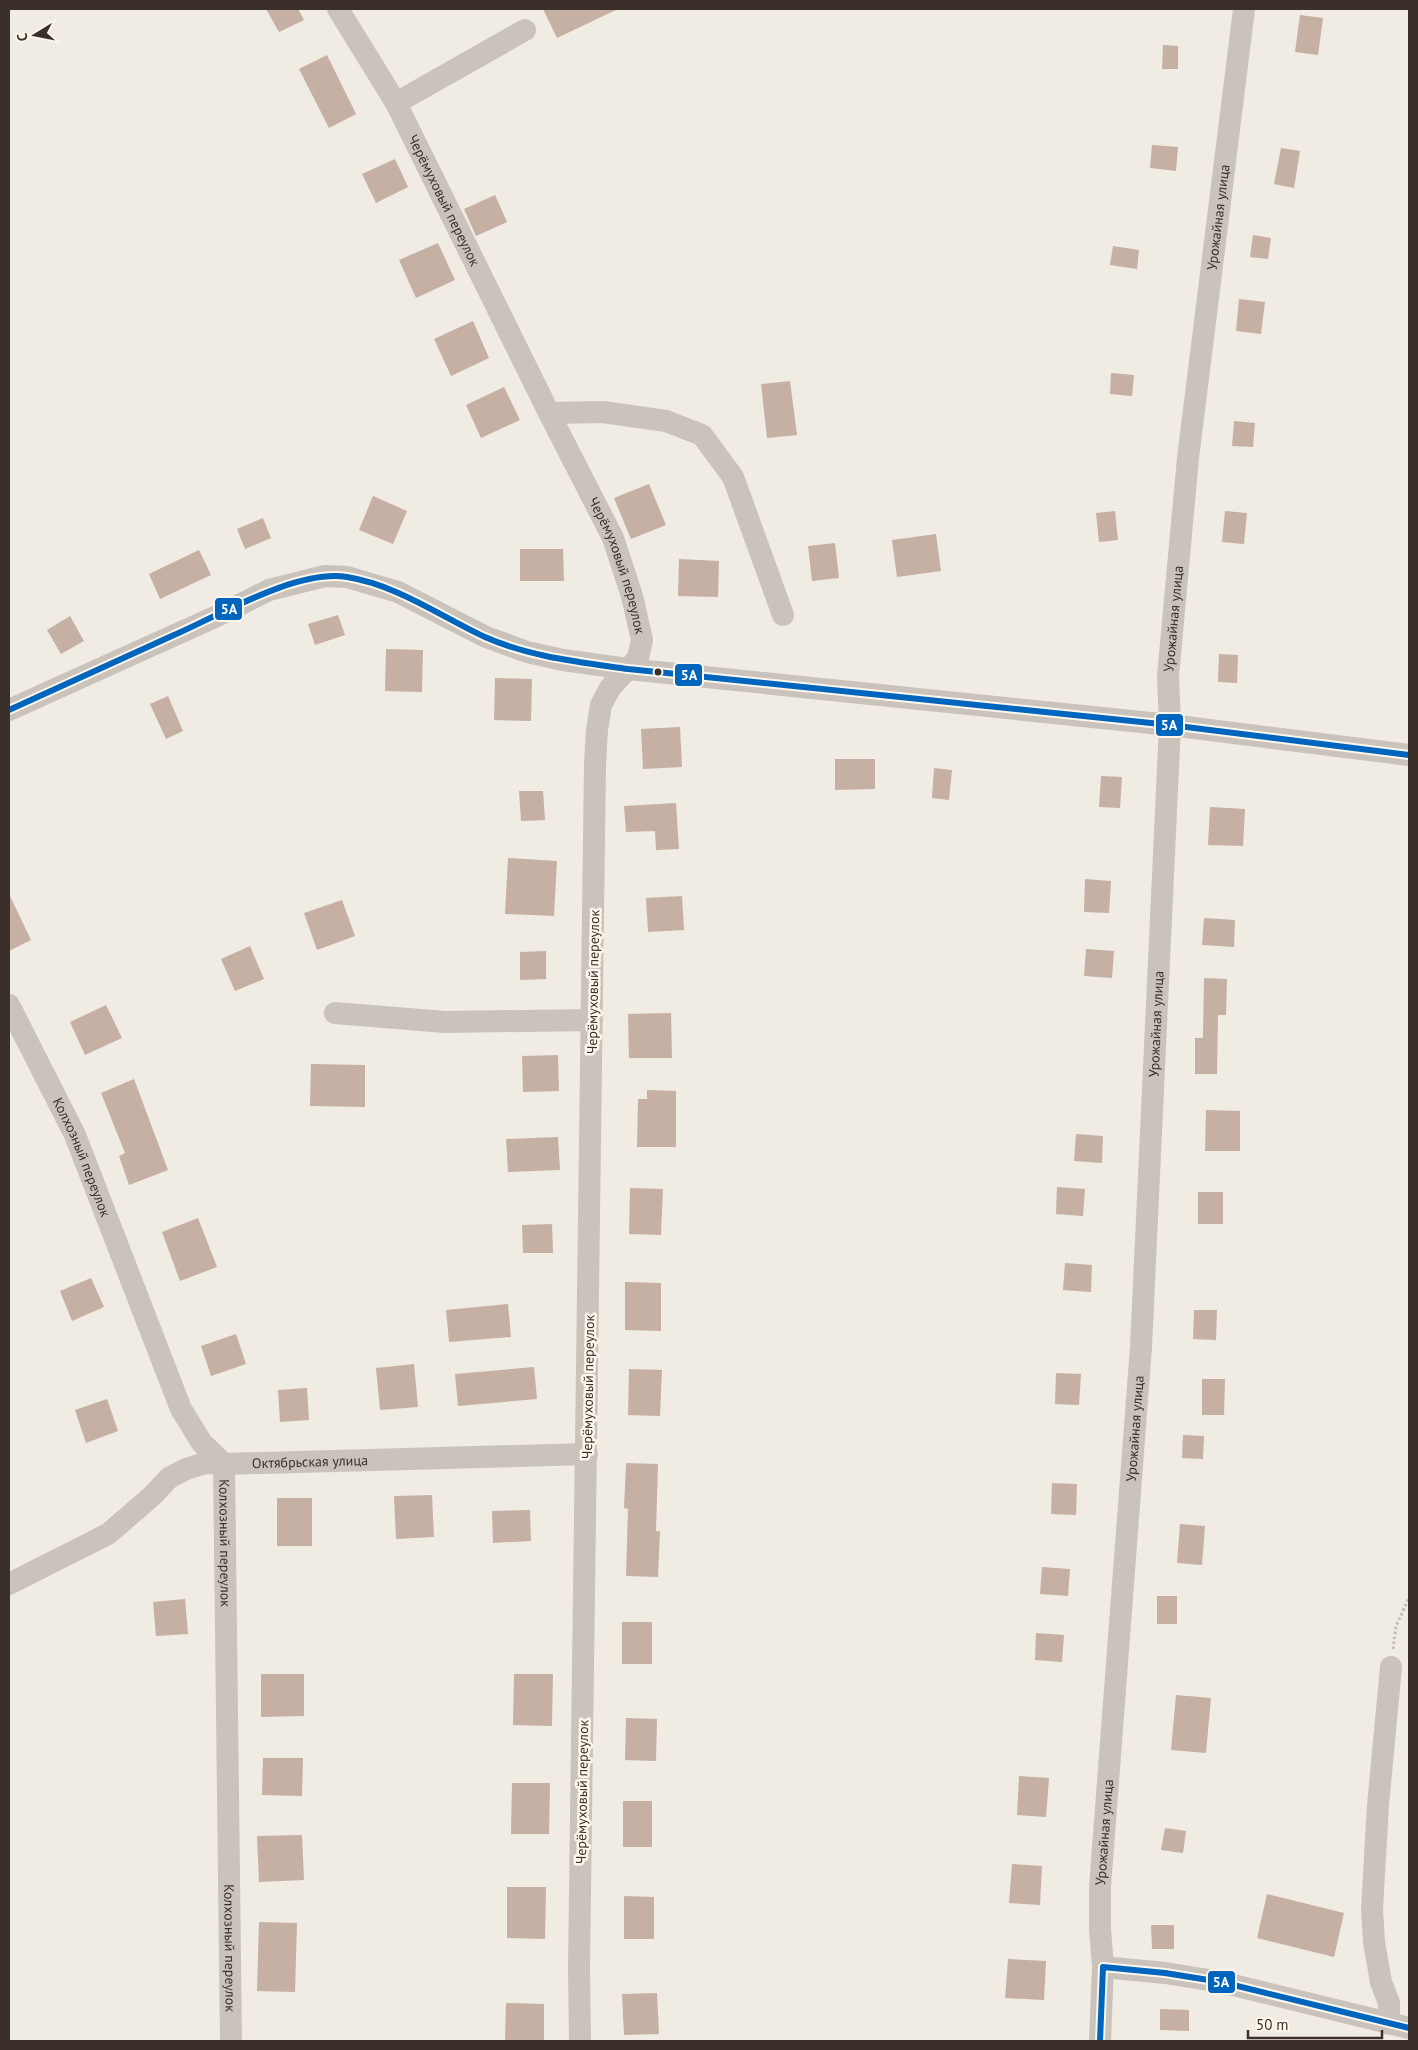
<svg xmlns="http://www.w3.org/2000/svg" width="1418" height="2050" viewBox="0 0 1418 2050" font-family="'PT Sans',sans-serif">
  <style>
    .building { fill: #c5b0a3 }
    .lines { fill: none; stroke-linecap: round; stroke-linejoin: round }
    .path { stroke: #c2bbb4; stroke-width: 3; stroke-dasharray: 2.5 2.5; stroke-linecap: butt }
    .minor { stroke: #c9c3bc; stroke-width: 22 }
    .bus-1-casing { stroke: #fcf6eb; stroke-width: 10 }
    .bus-1 { stroke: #0065bd; stroke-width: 6 }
    .bus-dot { fill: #3b3029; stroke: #fcf6eb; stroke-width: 2 }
    .labels { text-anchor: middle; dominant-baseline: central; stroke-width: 5; stroke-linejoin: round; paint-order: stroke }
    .street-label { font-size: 14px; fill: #3b3029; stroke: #fcf6eb }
    .line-badge { stroke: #fcf6eb; stroke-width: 2 }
    .badge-label { font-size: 14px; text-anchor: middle; font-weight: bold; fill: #fff }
  </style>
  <rect width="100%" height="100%" fill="#f0ebe3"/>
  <!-- building -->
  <g class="building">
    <path d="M266,9h32l6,11 -25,12z"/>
    <path d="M543,9h75l-61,29z"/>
    <path d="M1300,15l23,3 -5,37 -23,-3z"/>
    <path d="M1163,45l15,1v23h-16z"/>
    <path d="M327,55l29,59 -27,14 -30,-59z"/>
    <path d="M1152,145l26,2 -2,24 -26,-3z"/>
    <path d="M1281,148l19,3 -6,37 -20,-4z"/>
    <path d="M395,159l13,28 -32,16 -14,-29z"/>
    <path d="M495,195l12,27 -31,14 -12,-27z"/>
    <path d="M1253,235l18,3 -3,21 -18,-2z"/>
    <path d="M438,243l17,37 -39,18 -17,-38z"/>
    <path d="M1113,246l26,4 -2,19 -27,-4z"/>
    <path d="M1239,299l26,3 -4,32 -25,-3z"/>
    <path d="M473,321l16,37 -38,18 -17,-37z"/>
    <path d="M1111,373l23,2 -2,21 -22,-2z"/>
    <path d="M790,381l7,54 -30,3 -6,-54z"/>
    <path d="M504,387l16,33 -39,18 -15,-33z"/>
    <path d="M1234,421l21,2 -2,24 -21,-1z"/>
    <path d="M649,484l17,41 -35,14 -17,-41z"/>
    <path d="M373,496l34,15 -14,33 -34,-14z"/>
    <path d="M1115,511l3,29 -19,2 -3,-29z"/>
    <path d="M1225,511l22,2 -3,31 -22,-2z"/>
    <path d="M263,518l8,20 -26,11 -8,-20z"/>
    <path d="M936,534l5,37 -44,6 -5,-37z"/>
    <path d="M835,543l4,35 -27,3 -4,-35z"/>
    <path d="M520,549h43l1,32h-44z"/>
    <path d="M199,550l12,25 -51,24 -11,-25z"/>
    <path d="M679,559l40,2 -1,36 -40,-1z"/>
    <path d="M338,615l7,20 -30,10 -7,-21z"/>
    <path d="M70,616l14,25 -23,13 -14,-24z"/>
    <path d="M386,649l37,1 -1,42 -37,-1z"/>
    <path d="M1219,654l19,1 -1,28 -19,-1z"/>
    <path d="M495,678l37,1 -1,42 -37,-1z"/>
    <path d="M168,696l15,35 -17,8 -16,-35z"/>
    <path d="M680,727l2,40 -39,2 -2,-40z"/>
    <path d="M835,759h40v30l-40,1z"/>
    <path d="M934,768l18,2 -3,30 -17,-2z"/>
    <path d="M1101,776l21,1 -2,31 -21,-1z"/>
    <path d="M519,791h24l2,29 -24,1z"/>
    <path d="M676,803l3,46 -23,1 -1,-19 -29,1 -2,-26z"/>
    <path d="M1210,807l35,2 -2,37 -35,-1z"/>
    <path d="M508,858l49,3 -3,55 -49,-2z"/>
    <path d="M1085,879l26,2 -2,32 -25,-1z"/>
    <path d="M9,894l22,46 -22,11z"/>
    <path d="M682,896l2,34 -36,2 -2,-34z"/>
    <path d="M342,900l13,36 -38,14 -13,-37z"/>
    <path d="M1204,918l31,2 -1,27 -32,-2z"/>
    <path d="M250,946l14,33 -29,12 -14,-32z"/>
    <path d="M1086,949l28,2 -2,27 -28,-2z"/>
    <path d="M546,951v28l-26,1v-28z"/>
    <path d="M1204,978l23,1 -1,36h-8l-1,59h-22v-36h8z"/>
    <path d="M106,1005l16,33 -37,17 -15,-33z"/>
    <path d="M671,1013l1,45h-43l-1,-44z"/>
    <path d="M558,1055l1,36 -36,1 -1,-36z"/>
    <path d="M311,1064l54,1v42l-55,-1z"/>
    <path d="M134,1079l34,91 -39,15 -10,-29 6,-3 -24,-60z"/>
    <path d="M647,1090l29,1v56h-39l1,-48h9z"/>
    <path d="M1206,1110l34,1v40h-35z"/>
    <path d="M1076,1134l27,2 -1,27 -28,-2z"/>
    <path d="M558,1137l2,33 -52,2 -2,-33z"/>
    <path d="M1057,1187l28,2 -2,27 -27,-2z"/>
    <path d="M630,1188l33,1 -2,46 -32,-1z"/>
    <rect x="1198" y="1192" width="25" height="32"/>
    <path d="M198,1218l19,49 -37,14 -18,-49z"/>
    <path d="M552,1224l1,29h-30l-1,-28z"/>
    <path d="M1065,1263l27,2 -1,27 -28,-2z"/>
    <path d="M91,1278l13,29 -32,14 -12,-30z"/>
    <path d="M625,1282l36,1v48l-36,-1z"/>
    <path d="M508,1304l3,33 -62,5 -3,-32z"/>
    <path d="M1194,1310h23l-1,30 -23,-1z"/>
    <path d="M236,1334l10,30 -35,12 -10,-30z"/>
    <path d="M414,1364l4,43 -38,3 -4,-42z"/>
    <path d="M534,1367l3,32 -79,7 -3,-32z"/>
    <path d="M629,1369l33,1 -2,46 -32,-1z"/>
    <path d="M1056,1373l25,1 -2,31 -24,-1z"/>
    <path d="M1202,1379h23l-1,36h-22z"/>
    <path d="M307,1388l2,32 -29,2 -2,-32z"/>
    <path d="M107,1399l11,32 -32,12 -11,-33z"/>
    <path d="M1183,1435l21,1 -1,23 -21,-1z"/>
    <path d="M626,1463l32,1 -2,67h4l-2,46 -32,-1 2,-67 -4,-1z"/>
    <path d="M1052,1483l25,1 -1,31 -25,-1z"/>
    <path d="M432,1495l2,42 -38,2 -2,-43z"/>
    <rect x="277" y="1498" width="35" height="48"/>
    <path d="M530,1510l1,31 -38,2 -1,-32z"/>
    <path d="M1180,1524l25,2 -3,39 -25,-2z"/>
    <path d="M1042,1567l28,2 -2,27 -28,-2z"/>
    <rect x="1157" y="1596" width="20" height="28"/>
    <path d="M185,1599l3,35 -32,2 -3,-34z"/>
    <rect x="622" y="1622" width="30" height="42"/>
    <path d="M1036,1633l28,2 -2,27 -27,-2z"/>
    <path d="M261,1674h43v42l-43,1z"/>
    <path d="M514,1674h39l-1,52 -39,-1z"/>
    <path d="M1176,1695l35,3 -5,55 -35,-3z"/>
    <path d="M626,1718l31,1 -1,42 -31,-1z"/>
    <path d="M263,1758h40l-1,38 -40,-1z"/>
    <path d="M1019,1776l30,2 -3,39 -29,-2z"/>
    <path d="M512,1783h38l-1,51h-38z"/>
    <rect x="623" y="1801" width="29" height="46"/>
    <path d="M1165,1828l21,3 -3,22 -22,-3z"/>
    <path d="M302,1835l2,45 -45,2 -2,-46z"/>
    <path d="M1012,1864l30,2 -2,39 -31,-2z"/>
    <path d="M507,1887h39l-1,52 -38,-1z"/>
    <path d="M1267,1894l77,19 -10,44 -77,-19z"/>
    <path d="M624,1896l30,1v42h-30z"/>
    <path d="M259,1922l38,1 -2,69 -38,-1z"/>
    <path d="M1151,1925h23v24h-22z"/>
    <path d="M1008,1959l38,2 -2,39 -39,-2z"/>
    <path d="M657,1993l2,41 -35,1 -2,-41z"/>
    <path d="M506,2003l38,1v37h-39z"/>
    <path d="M1160,2009l29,1v21l-29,-1z"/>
  </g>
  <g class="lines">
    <!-- path -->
    <path class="path" d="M1393,1649l3,-23 13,-28"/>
    <!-- minor -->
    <g class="minor">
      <path id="s1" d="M338,9l58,94 153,310 64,125 19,58 10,44 -4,18 -28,30 -9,17 -4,25 -2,35 -16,1203 1,73"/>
      <path d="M396,103l129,-73"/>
      <path d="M549,413l54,-1 63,9 36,14 31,42 50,138"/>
      <path d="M9,710l208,-94 52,-26 56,-14 22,1 51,15 88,45 41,15 36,8 65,9 542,56 239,30"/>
      <path id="s2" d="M9,1005l66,130 106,274 21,34 22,21 7,577"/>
      <path d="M335,1013l110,9 147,-2"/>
      <path id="s3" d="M9,1584l99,-50 44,-38 17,-18 17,-9 19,-6 19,1 363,-10"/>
      <path d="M1103,1967l62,6 56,9 188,46"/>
      <path d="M1389,2024v-21l-8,-21 -7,-40 -2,-33 6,-104 13,-138"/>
      <path id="s4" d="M1100,2041l3,-74 -3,-38v-42l41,-540 29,-622 -2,-49 20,-218 56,-449"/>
    </g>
    <defs>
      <g id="bus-1">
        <path d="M9,710c55,-25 110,-50 165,-75 46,-20 123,-66 173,-58 50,8 93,39 138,60 45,20 94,25 143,32l542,56 239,30"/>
        <path d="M1100,2041l3,-74 62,6 56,9 188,46"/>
      </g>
    </defs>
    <!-- bus-1 casing -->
    <use href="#bus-1" class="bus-1-casing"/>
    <!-- bus-1 -->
    <use href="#bus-1" class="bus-1"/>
  </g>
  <!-- markers -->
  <circle class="bus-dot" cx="658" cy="672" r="4.5"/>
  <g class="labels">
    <!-- street labels -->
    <g class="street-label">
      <text stroke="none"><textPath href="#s1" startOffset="219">Черёмуховый переулок</textPath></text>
      <text stroke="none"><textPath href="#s4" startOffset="1829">Урожайная улица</textPath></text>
      <text stroke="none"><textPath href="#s1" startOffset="624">Черёмуховый переулок</textPath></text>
      <text stroke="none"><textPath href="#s4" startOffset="1425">Урожайная улица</textPath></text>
      <text transform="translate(593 982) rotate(-89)">Черёмуховый переулок</text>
      <text stroke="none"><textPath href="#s4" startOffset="1019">Урожайная улица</textPath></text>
      <text stroke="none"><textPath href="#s2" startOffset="169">Колхозный переулок</textPath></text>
      <text transform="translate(588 1387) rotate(-89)">Черёмуховый переулок</text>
      <text stroke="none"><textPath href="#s4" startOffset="614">Урожайная улица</textPath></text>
      <text stroke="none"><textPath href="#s3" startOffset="338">Октябрьская улица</textPath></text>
      <text stroke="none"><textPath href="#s2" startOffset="589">Колхозный переулок</textPath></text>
      <text transform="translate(582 1792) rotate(-89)">Черёмуховый переулок</text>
      <text stroke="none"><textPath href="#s4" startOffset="209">Урожайная улица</textPath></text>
      <text stroke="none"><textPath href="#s2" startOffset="994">Колхозный переулок</textPath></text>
    </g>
  </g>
  <g class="line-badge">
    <rect x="214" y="597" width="29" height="24" rx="5" fill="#0065bd"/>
    <rect x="674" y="663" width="29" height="24" rx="5" fill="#0065bd"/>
    <rect x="1155" y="713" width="29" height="24" rx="5" fill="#0065bd"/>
    <rect x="1207" y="1970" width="29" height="24" rx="5" fill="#0065bd"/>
  </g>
  <g class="badge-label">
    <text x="229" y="614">5А</text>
    <text x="689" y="680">5А</text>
    <text x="1169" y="730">5А</text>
    <text x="1221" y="1987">5А</text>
  </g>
  <!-- border -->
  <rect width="1418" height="2050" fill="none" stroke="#3b3029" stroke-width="20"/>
  <!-- north arrow -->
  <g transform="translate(35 35) rotate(260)" stroke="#fcf6eb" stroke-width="4" paint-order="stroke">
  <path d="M0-4L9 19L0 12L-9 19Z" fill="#3b3029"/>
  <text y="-8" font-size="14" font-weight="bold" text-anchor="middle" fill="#3b3029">С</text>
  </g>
  <!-- scale -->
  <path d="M1248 2030v8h134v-8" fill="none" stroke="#3b3029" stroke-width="2.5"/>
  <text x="1256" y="2030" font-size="15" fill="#3b3029" stroke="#fcf6eb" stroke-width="4" paint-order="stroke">50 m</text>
</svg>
